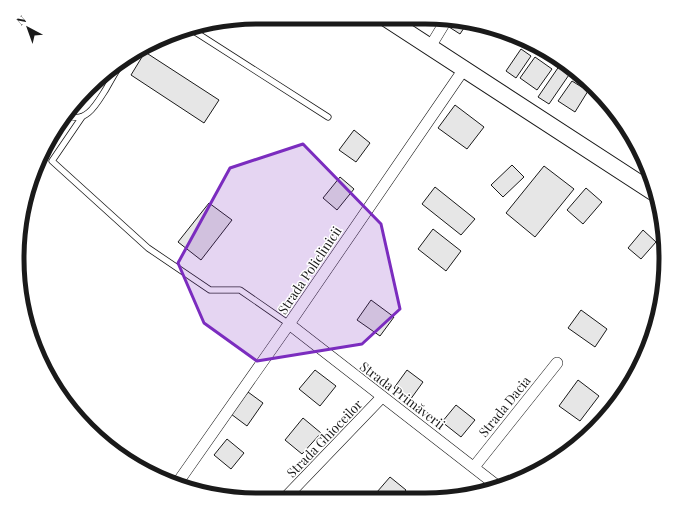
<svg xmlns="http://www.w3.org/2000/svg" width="683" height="517" viewBox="0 0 683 517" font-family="'Playfair Display',serif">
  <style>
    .building { fill: #e6e6e6; stroke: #1a1a1a }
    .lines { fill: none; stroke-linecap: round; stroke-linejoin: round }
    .lane-casing { stroke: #1a1a1a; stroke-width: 7 }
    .street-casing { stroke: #1a1a1a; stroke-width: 12 }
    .secondary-casing { stroke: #1a1a1a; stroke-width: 18 }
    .lane { stroke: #fff; stroke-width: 5.5 }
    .street { stroke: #fff; stroke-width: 11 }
    .secondary { stroke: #fff; stroke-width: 16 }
    .marked { fill: #7b2cbf; fill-opacity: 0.2; stroke: #7b2cbf; stroke-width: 3; stroke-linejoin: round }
    .labels { text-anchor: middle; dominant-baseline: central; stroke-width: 3; stroke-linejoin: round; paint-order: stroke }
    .street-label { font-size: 13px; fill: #1a1a1a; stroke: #fff }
    .rim { fill: none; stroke: #1a1a1a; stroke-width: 5 }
  </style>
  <rect width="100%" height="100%" fill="#fff"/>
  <!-- building -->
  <g class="building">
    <path d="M410,17h10l-3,5z"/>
    <path d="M453,20l15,2 -8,12 -11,-7z"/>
    <path d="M521,49l10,7 -15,22 -10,-7z"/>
    <path d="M145,52l74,48 -15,23 -73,-48z"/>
    <path d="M535,57l17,12 -15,21 -17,-12z"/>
    <path d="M562,62l11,7 -24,35 -11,-7z"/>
    <path d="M572,81l16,10 -13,21 -17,-11z"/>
    <path d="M455,105l29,22 -17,22 -29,-21z"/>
    <path d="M354,130l16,13 -14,19 -17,-12z"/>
    <path d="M512,165l12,12 -21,20 -12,-12z"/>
    <path d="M544,166l30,23 -39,48 -29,-24z"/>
    <path d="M340,177l14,12 -17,21 -14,-12z"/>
    <path d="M435,187l40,32 -14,16 -39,-31z"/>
    <path d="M586,188l16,14 -19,22 -16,-14z"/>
    <path d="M209,203l23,17 -31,40 -23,-18z"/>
    <path d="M433,229l28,22 -15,20 -28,-22z"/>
    <path d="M643,230l13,12 -15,17 -13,-11z"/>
    <path d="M371,300l23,17 -14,19 -23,-16z"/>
    <path d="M581,310l26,19 -12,18 -27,-19z"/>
    <path d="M315,370l21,16 -16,20 -21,-17z"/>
    <path d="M407,370l16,12 -13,18 -16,-12z"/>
    <path d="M578,380l21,16 -19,25 -21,-15z"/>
    <path d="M248,392l15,11 -16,23 -16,-12z"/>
    <path d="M456,405l19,15 -14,17 -19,-15z"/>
    <path d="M303,418l18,15 -19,21 -17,-14z"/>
    <path d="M227,439l17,14 -13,16 -17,-14z"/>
    <path d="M390,477l16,13 -7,8h-16l-6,-6z"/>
  </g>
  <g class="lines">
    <defs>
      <g id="lane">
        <path d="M189,28l139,89"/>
        <path d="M67,115c19,10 30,-12 39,-26 5,-9 10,-18 16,-27"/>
        <path d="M82,117l-30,44 96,87 62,42h30l49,34"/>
      </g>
      <g id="street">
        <path d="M430,47l17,-28"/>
        <path d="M289,324l211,164"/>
        <path d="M474,467l83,-104"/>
        <path d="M176,485l113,-161 175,-255"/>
        <path d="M285,498l97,-101"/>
      </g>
      <path id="secondary" d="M384,17l269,175"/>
    </defs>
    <!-- lane casing -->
    <use href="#lane" class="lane-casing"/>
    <!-- street casing -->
    <use href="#street" class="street-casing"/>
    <!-- secondary casing -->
    <use href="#secondary" class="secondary-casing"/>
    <!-- lane -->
    <use href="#lane" class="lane"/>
    <!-- street -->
    <use href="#street" class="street"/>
    <!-- secondary -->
    <use href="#secondary" class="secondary"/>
  </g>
  <!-- marked area -->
  <path class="marked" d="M303,144l78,80 19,85 -38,35 -105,17 -53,-38 -26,-60 52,-95z"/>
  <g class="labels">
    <!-- street labels -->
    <g class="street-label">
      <text transform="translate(309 270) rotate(-56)">Strada Policlinicii</text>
      <text transform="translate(403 395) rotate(37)">Strada Primăverii</text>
      <text transform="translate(504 406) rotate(-51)">Strada Dacia</text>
      <text transform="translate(324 438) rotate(-46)">Strada Ghioceilor</text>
    </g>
  </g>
  <!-- crop -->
  <path d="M0 0H683V517H0ZM258 24H425A234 234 0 0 1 659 258V259A234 234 0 0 1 425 493H258A234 234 0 0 1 24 259V258A234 234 0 0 1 258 24Z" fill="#fff" fill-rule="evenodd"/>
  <path class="rim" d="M258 24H425A234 234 0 0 1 659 258V259A234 234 0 0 1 425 493H258A234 234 0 0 1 24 259V258A234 234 0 0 1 258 24Z"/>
  <!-- north arrow -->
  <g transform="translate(28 28) rotate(319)" stroke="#ffffff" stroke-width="3" paint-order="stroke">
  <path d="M0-3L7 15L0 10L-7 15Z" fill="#1a1a1a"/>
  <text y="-6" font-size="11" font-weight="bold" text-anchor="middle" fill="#1a1a1a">N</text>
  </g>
</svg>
